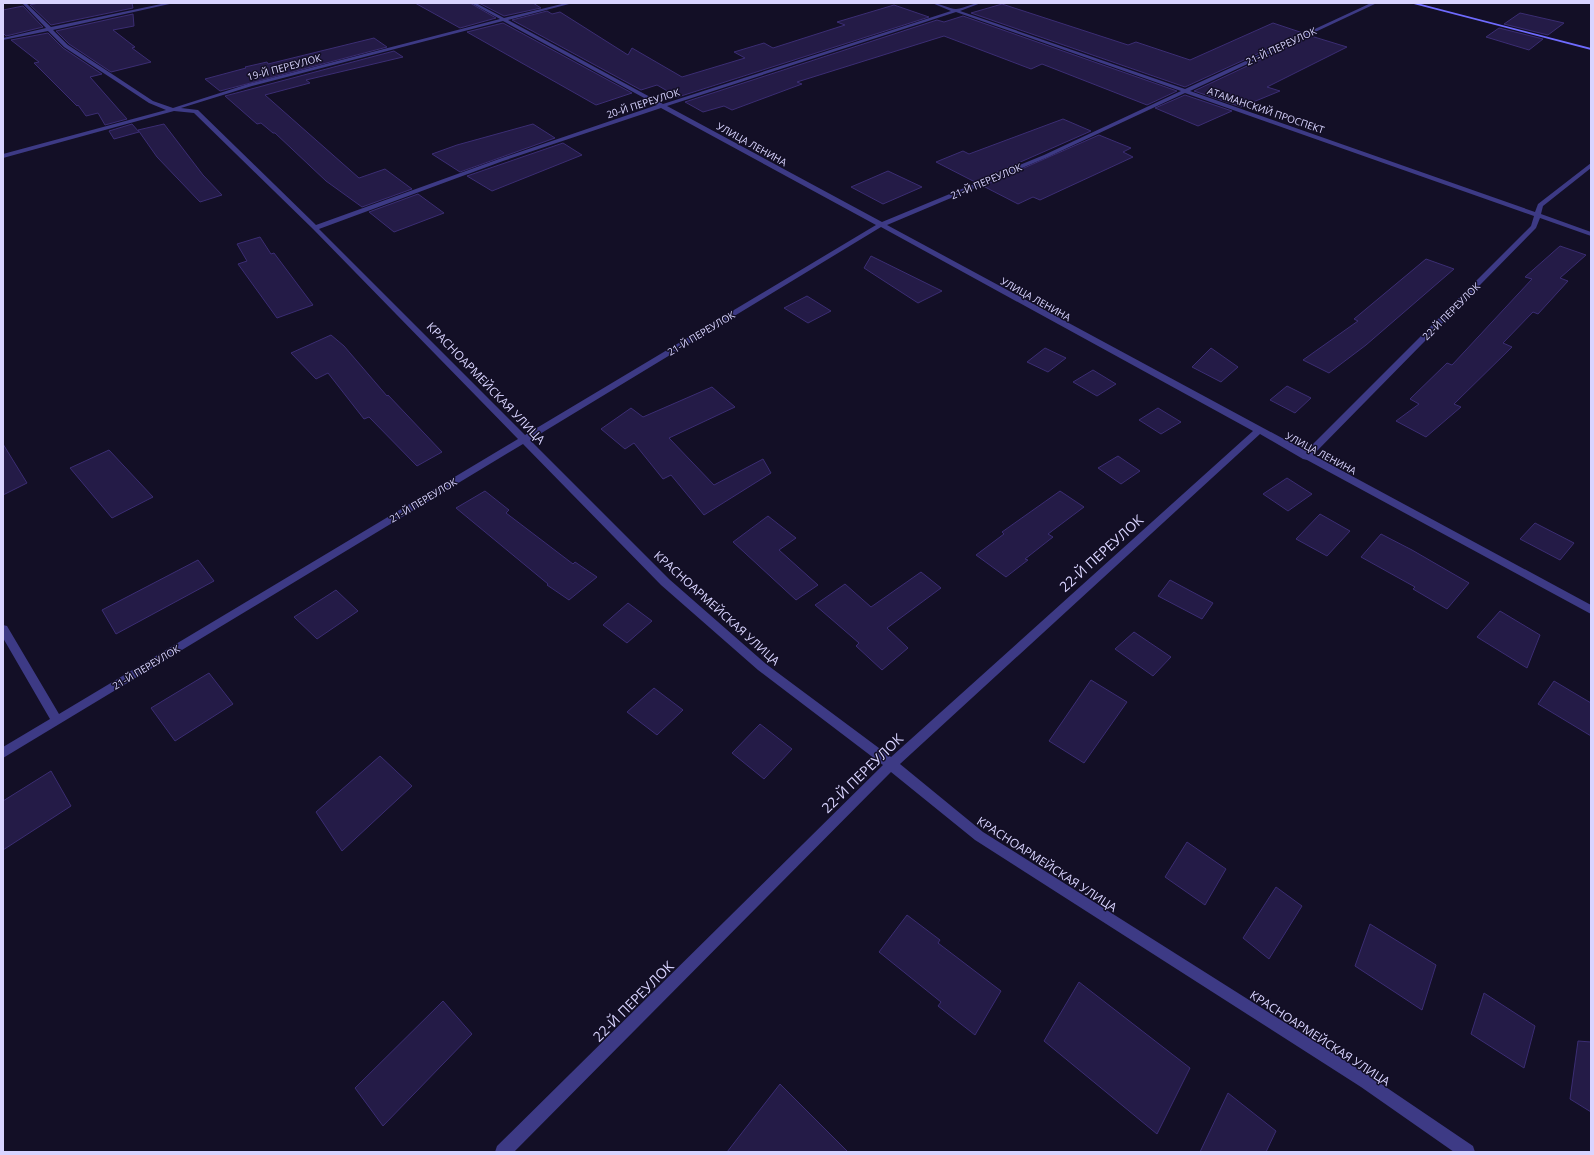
<svg xmlns="http://www.w3.org/2000/svg" width="1594" height="1155" viewBox="0 0 1594 1155" font-family="'Open Sans',sans-serif">
  <style>
    .building { fill: #241b47; stroke: #3b2d73 }
    .lines { fill: none; stroke-linecap: round; stroke-linejoin: round }
    .minor { fill: #3d3a85; fill-rule: evenodd }
    .secondary { fill: #6f6bff; fill-rule: evenodd }
    .labels { text-anchor: middle; dominant-baseline: central; stroke-width: 3; stroke-linejoin: round; paint-order: stroke }
    .far-street-label { font-size: 10px; fill: #d9d4ff; stroke: #130f26 }
    .street-label { font-size: 12px; fill: #d9d4ff; stroke: #130f26 }
    .near-street-label { font-size: 14px; fill: #d9d4ff; stroke: #130f26 }
  </style>
  <rect width="100%" height="100%" fill="#130f26"/>
  <!-- building -->
  <g class="building">
    <path d="M39,3h93l1,5 -82,17 -21,-20z"/>
    <path d="M415,3h55l26,15 -36,10z"/>
    <path d="M479,3h54l8,5 -37,8z"/>
    <path d="M1002,4l126,41 8,-3 54,18 83,-37 30,10 -118,54 -214,-74z"/>
    <path d="M894,5l35,12 -251,80 -21,-12 -16,5 -129,-70 35,-9 5,3 8,-2 68,43 4,-7 50,29 63,-19 -11,-6 30,-9 9,5 72,-23 -8,-3z"/>
    <path d="M23,6l20,21 -37,9 -3,-3v-23z"/>
    <path d="M1520,13l44,10 -16,12 -44,-11z"/>
    <path d="M133,14l1,12 -21,4 22,17 -3,1 19,14 -40,10 -42,-28 -13,-13z"/>
    <path d="M963,16l214,75 -30,14 -105,-41 -11,5 -87,-33 -147,46 5,2 -70,26 -8,-4 -21,6 -18,-10 252,-82 7,2z"/>
    <path d="M503,23l129,70 -36,12 -129,-73z"/>
    <path d="M1499,28l44,11 -14,11 -43,-13z"/>
    <path d="M48,33l15,15 39,26 -12,3 37,42 -22,6 -7,-12 -12,3 -8,-11 -1,1 -43,-43 5,-1 -28,-22z"/>
    <path d="M1311,36l36,11 -80,40 13,4 -39,16 -47,-16z"/>
    <path d="M374,38l13,9 -167,44 -15,-12 41,-11 -1,-1 22,-5 1,2z"/>
    <path d="M394,51l9,6 -97,23 4,3 -45,12 94,83 26,-9 27,20 -50,18 -36,-26 -51,-48h-2l-12,-10 -4,1 -32,-28z"/>
    <path d="M1185,95l47,16 -34,15 -43,-18z"/>
    <path d="M1063,119l28,12 -116,51 -39,-20 27,-11 6,3z"/>
    <path d="M132,124l7,8 -25,7 -5,-8z"/>
    <path d="M164,124l39,51 19,20 -22,7 -43,-45 -19,-27z"/>
    <path d="M533,124l22,14 -95,34 -28,-18 25,-9z"/>
    <path d="M1099,135l32,13 -8,4 10,5 -93,43 -7,-3 -15,7 -35,-18z"/>
    <path d="M563,143l19,12 -90,36 -25,-15z"/>
    <path d="M888,171l34,16 -39,17 -32,-17z"/>
    <path d="M418,194l26,19 -50,19 -25,-20z"/>
    <path d="M260,237l11,17 3,-1 39,52 -36,13 -39,-54 9,-3 -10,-17z"/>
    <path d="M1560,246l26,9 -26,23 8,3 -30,33 -5,-2 -30,31 9,4 -58,57 7,3 -35,30 -30,-16 23,-17 -9,-5 37,-36 5,2 80,-86 -7,-2z"/>
    <path d="M871,256l71,35 -24,12 -54,-35z"/>
    <path d="M1426,259l28,10 -88,76 -37,28 -26,-13 55,-39 -4,-2z"/>
    <path d="M807,296l24,15 -23,12 -24,-15z"/>
    <path d="M331,335l13,11 43,50 1,-1 54,57 -25,14 -48,-49 -5,2 -36,-46 -12,6 -25,-26z"/>
    <path d="M1045,348l21,10 -18,14 -21,-10z"/>
    <path d="M1211,348l27,19 -17,15 -29,-15z"/>
    <path d="M1093,370l23,14 -19,12 -24,-14z"/>
    <path d="M1287,386l24,12 -16,15 -25,-13z"/>
    <path d="M712,387l23,20 -66,31 45,47 49,-26 8,14 -67,42 -33,-40 -8,4 -29,-36 -9,6 -24,-20 30,-21 12,9z"/>
    <path d="M1158,408l23,14 -20,12 -22,-14z"/>
    <path d="M3,444l24,39 -24,12z"/>
    <path d="M109,450l44,47 -41,21 -42,-50z"/>
    <path d="M1118,456l22,15 -19,13 -23,-16z"/>
    <path d="M1287,478l25,16 -24,17 -25,-17z"/>
    <path d="M485,491l24,19 -3,3 67,51 2,-2 22,15 -28,23 -22,-15 1,-1 -92,-76z"/>
    <path d="M1060,491l24,16 -36,27 5,3 -28,22 3,1 -22,17 -30,-22 28,-21 -2,-2z"/>
    <path d="M1320,514l30,17 -23,25 -31,-17z"/>
    <path d="M768,516l28,22 -17,12 39,35 -22,15 -63,-58z"/>
    <path d="M1535,523l39,20 -14,17 -40,-21z"/>
    <path d="M1381,534l31,16 57,33 -22,26 -34,-20 2,-2 -54,-30z"/>
    <path d="M198,560l16,21 -98,53 -14,-24z"/>
    <path d="M921,572l20,16 -54,40 21,20 -26,22 -26,-24 3,-3 -44,-38 30,-21 26,23z"/>
    <path d="M1170,580l43,23 -11,16 -44,-23z"/>
    <path d="M336,590l22,21 -41,28 -23,-22z"/>
    <path d="M628,603l24,18 -25,22 -24,-18z"/>
    <path d="M1500,611l40,24 -13,33 -50,-31z"/>
    <path d="M1134,632l37,25 -18,19 -38,-27z"/>
    <path d="M209,673l24,31 -58,37 -24,-33z"/>
    <path d="M1091,680l36,22 -43,61 -35,-22z"/>
    <path d="M1554,681l37,22v33l-53,-32z"/>
    <path d="M654,688l29,22 -26,25 -30,-23z"/>
    <path d="M760,724l32,25 -28,30 -32,-26z"/>
    <path d="M380,756l32,30 -70,65 -26,-39z"/>
    <path d="M51,771l20,35 -68,44v-49z"/>
    <path d="M1187,842l39,27 -21,36 -40,-28z"/>
    <path d="M1276,887l26,19 -33,53 -26,-21z"/>
    <path d="M907,915l33,25 -2,3 63,48 -26,44 -37,-29 3,-4 -62,-50z"/>
    <path d="M1370,924l66,41 -14,45 -67,-44z"/>
    <path d="M1079,982l111,86 -33,66 -113,-93z"/>
    <path d="M1484,993l51,33 -11,42 -53,-34z"/>
    <path d="M443,1001l29,33 -89,92 -28,-38z"/>
    <path d="M1578,1041l13,1v70l-21,-13z"/>
    <path d="M780,1084l68,68h-121z"/>
    <path d="M1228,1093l48,38 -10,21h-66z"/>
  </g>
  <g class="lines">
    <!-- minor -->
    <path class="minor" d="M22,3h4l25,24 115,-24h8l-121,27 15,15 85,56 20,7 75,-24 252,-65 -29,-16h5l28,15 62,-15h7l-65,17 155,84 288,-93 -19,-8c8,0 17,6 24,6 9,-1 16,-6 25,-6l-21,8 225,78 186,-86h6l-187,88 345,121 3,-8 53,-41v5l-48,38 -2,8 50,18v4l-51,-18 -4,10 -223,227 278,150v9l-284,-154 -4,-1 -43,-25 -360,330 83,68 388,245 102,69 2,6h-21l-93,-65 -386,-247 -84,-68 -377,380h-19l2,-6 386,-381 -125,-95 -97,-85 -138,-141 -520,314v-11l47,-28 -47,-81v-13l4,1 52,88 459,-275 -205,-210 -119,-116 -20,-2 -171,47v-4l163,-44 -17,-7 -85,-56 -16,-16 -45,9v-2l43,-10zM956,12l225,79 -137,64 -162,67 -215,-116zM503,21l154,84 -158,54 -183,66 -118,-115 -17,-2 71,-22zM1185,93l349,123 -3,10 -225,225 -419,-226 161,-68zM661,108l215,117 -351,210 -206,-206 184,-68zM881,227l372,204 -362,326 -125,-93 -97,-85 -139,-139z"/>
    <!-- secondary -->
    <path class="secondary" d="M1410,3h7l174,45v2z"/>
  </g>
  <g class="labels">
    <!-- far-street labels -->
    <g class="far-street-label">
      <text transform="translate(1281 46) rotate(-25)">21-Й ПЕРЕУЛОК</text>
      <text transform="translate(284 67) rotate(-15)">19-Й ПЕРЕУЛОК</text>
      <text transform="translate(643 103) rotate(-18)">20-Й ПЕРЕУЛОК</text>
      <text transform="translate(1266 110) rotate(19)">АТАМАНСКИЙ ПРОСПЕКТ</text>
      <text transform="translate(752 144) rotate(29)">УЛИЦА ЛЕНИНА</text>
      <text transform="translate(986 181) rotate(-23)">21-Й ПЕРЕУЛОК</text>
      <text transform="translate(1036 299) rotate(29)">УЛИЦА ЛЕНИНА</text>
      <text transform="translate(1451 311) rotate(-45)">22-Й ПЕРЕУЛОК</text>
      <text transform="translate(701 333) rotate(-31)">21-Й ПЕРЕУЛОК</text>
      <text transform="translate(1321 453) rotate(28)">УЛИЦА ЛЕНИНА</text>
      <text transform="translate(423 500) rotate(-31)">21-Й ПЕРЕУЛОК</text>
      <text transform="translate(146 667) rotate(-31)">21-Й ПЕРЕУЛОК</text>
    </g>
    <!-- street labels -->
    <g class="street-label">
      <text transform="translate(486 383) rotate(46)">КРАСНОАРМЕЙСКАЯ УЛИЦА</text>
      <text transform="translate(717 608) rotate(42)">КРАСНОАРМЕЙСКАЯ УЛИЦА</text>
      <text transform="translate(1047 864) rotate(33)">КРАСНОАРМЕЙСКАЯ УЛИЦА</text>
      <text transform="translate(1320 1038) rotate(33)">КРАСНОАРМЕЙСКАЯ УЛИЦА</text>
    </g>
    <!-- near-street labels -->
    <g class="near-street-label">
      <text transform="translate(1101 553) rotate(-42)">22-Й ПЕРЕУЛОК</text>
      <text transform="translate(862 773) rotate(-44)">22-Й ПЕРЕУЛОК</text>
      <text transform="translate(633 1001) rotate(-45)">22-Й ПЕРЕУЛОК</text>
    </g>
  </g>
  <!-- border -->
  <rect width="1594" height="1155" fill="none" stroke="#d9d4ff" stroke-width="8"/>
</svg>
